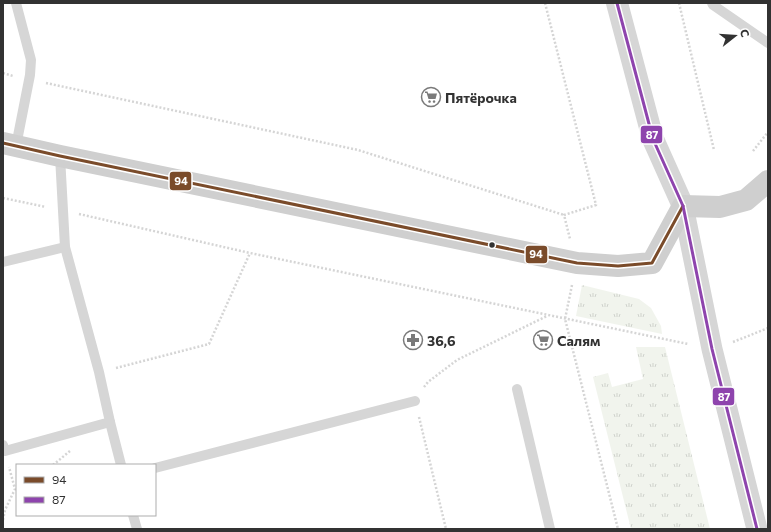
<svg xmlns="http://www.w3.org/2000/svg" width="771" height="532" viewBox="0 0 771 532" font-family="Commissioner,sans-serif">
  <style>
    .grass { fill: url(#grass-tufts) }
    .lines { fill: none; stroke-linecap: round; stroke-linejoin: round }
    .path { stroke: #d5d5d5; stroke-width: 2.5; stroke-dasharray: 2 2; stroke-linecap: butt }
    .service { stroke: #d6d6d6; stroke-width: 10 }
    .minor { stroke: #d6d6d6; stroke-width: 21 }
    .tertiary { stroke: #d6d6d6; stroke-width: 22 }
    .secondary { stroke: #cfcfcf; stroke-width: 22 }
    .bus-1-casing { stroke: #fff; stroke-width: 6 }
    .bus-2-casing { stroke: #fff; stroke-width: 6 }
    .bus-1 { stroke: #7a4b2a; stroke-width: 3 }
    .bus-2 { stroke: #8e44ad; stroke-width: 3 }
    .bus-dot { fill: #323232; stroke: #fff; stroke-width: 1.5 }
    .labels { text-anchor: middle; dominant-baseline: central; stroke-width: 4; stroke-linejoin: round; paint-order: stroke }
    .poi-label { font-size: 14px; font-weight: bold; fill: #323232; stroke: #fff; text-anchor: start }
    .line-badge { stroke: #fff; stroke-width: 1.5 }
    .badge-label { font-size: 11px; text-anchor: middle; font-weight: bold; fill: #fff }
  </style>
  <defs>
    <pattern id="grass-tufts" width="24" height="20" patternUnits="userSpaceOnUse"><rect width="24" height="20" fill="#f1f4ed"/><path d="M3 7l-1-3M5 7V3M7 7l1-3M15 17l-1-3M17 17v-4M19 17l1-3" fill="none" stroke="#cfd2cc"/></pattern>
  </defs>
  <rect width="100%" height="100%" fill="#fff"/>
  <!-- grass -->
  <g class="grass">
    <path d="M582,285l57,14 12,9 10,18 1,8 -86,-18z"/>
    <path d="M636,347h29l45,182h-79l-38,-152 15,-4 4,14 31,-8z"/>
  </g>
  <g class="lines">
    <!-- path -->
    <g class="path">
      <path d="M545,3l51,202 -32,10 6,24"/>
      <path d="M679,3l35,147"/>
      <path d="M3,73l10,3"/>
      <path d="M46,83l312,67 206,65"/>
      <path d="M753,151l15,-19"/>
      <path d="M3,198l43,9"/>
      <path d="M79,214l171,39 438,91"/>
      <path d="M572,285l-7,34 53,210"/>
      <path d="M733,342l35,-14"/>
      <path d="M116,368l93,-24 41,-91"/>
      <path d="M424,387l4,-5 29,-22 90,-44"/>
      <path d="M419,417l27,112"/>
      <path d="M53,465l17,-14"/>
      <path d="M3,520l2,-10 10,-21 -6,-22"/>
    </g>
    <!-- service -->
    <g class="service">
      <path d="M712,3l1,2 55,38"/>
      <path d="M16,146l14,-71 1,-15 -15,-57"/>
      <path d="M3,262l62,-15"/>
      <path d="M517,389l33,140"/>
      <path d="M110,422l11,43"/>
      <path d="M3,445l2,6 105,-29 -11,-50 -34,-125 -5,-91"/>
      <path d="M155,468l260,-67"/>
      <path d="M133,515l4,14"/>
    </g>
    <!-- minor -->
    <path class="minor" d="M683,206l29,143 45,180"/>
    <!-- tertiary -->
    <path class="tertiary" d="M617,3l36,136 30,67"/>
    <!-- secondary -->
    <path class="secondary" d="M3,143l57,13 517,107 41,3 34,-3 31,-57 37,1 26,-7 22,-19"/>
    <defs>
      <path id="bus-1" d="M3,143l57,13 517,107 41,3 34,-3 31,-57"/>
      <path id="bus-2" d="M617,3l36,136 30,67 29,143 45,180"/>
    </defs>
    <!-- bus-1 casing -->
    <use href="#bus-1" class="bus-1-casing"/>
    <!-- bus-2 casing -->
    <use href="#bus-2" class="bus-2-casing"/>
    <!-- bus-1 -->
    <use href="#bus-1" class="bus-1"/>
    <!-- bus-2 -->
    <use href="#bus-2" class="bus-2"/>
  </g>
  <!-- icons -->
  <defs>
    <symbol id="supermarket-ring" viewBox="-11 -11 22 22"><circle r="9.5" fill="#fff" stroke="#7a7a7a" stroke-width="1.5"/><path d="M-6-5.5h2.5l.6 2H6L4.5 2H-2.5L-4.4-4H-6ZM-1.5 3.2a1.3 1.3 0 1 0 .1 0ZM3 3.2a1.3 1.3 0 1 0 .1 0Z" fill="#7a7a7a"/></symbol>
    <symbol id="pharmacy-ring" viewBox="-11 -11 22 22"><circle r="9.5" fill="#fff" stroke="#7a7a7a" stroke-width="1.5"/><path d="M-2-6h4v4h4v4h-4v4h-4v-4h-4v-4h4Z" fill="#7a7a7a"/></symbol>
  </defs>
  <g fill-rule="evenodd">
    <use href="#supermarket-ring" x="420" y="86" width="22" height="22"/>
    <use href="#pharmacy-ring" x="402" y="329" width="22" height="22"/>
    <use href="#supermarket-ring" x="532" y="329" width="22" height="22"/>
  </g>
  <!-- markers -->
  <circle class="bus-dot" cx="492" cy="245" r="3.5"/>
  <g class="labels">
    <!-- poi labels -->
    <g class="poi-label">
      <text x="445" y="97">Пятёрочка</text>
      <text x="427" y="340">36,6</text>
      <text x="557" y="340">Салям</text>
    </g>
  </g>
  <g class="line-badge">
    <rect x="640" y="125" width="23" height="19" rx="4" fill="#8e44ad"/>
    <rect x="169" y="171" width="23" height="20" rx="4" fill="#7a4b2a"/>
    <rect x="525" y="245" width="23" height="19" rx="4" fill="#7a4b2a"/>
    <rect x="712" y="387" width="23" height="19" rx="4" fill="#8e44ad"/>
  </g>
  <g class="badge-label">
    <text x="652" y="139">87</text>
    <text x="181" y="185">94</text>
    <text x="536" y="258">94</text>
    <text x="724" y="401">87</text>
  </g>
  <!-- border -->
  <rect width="771" height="532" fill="none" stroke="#323232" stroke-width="8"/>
  <!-- legend -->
  <rect x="16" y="464" width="140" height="52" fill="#ffffff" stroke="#adadad"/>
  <rect x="24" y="477" width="20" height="6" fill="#7a4b2a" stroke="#adadad"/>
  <text x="52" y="484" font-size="12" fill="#323232">94</text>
  <rect x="24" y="497" width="20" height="6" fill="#8e44ad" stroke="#adadad"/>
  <text x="52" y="504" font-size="12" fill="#323232">87</text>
  <!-- north arrow -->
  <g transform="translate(735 36) rotate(73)" stroke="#ffffff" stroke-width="3" paint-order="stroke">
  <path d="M0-3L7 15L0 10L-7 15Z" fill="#323232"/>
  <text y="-6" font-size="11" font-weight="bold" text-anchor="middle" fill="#323232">С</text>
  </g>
</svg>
